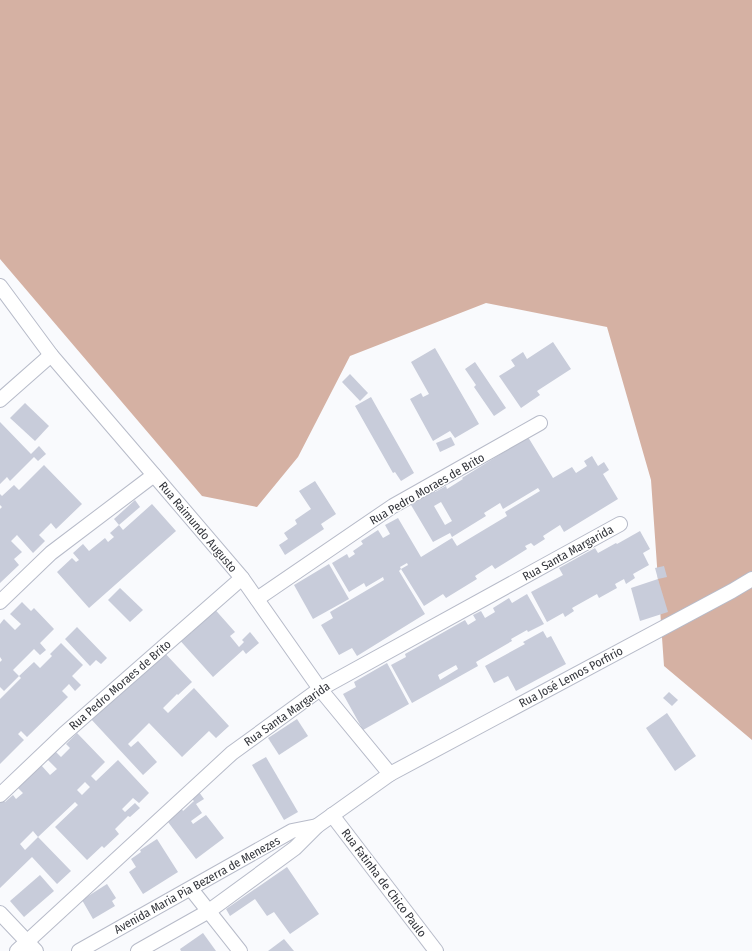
<svg xmlns="http://www.w3.org/2000/svg" width="752" height="951" viewBox="0 0 752 951" font-family="'Fira Sans Condensed',sans-serif">
  <style>
    .forest { fill: #d5b1a3 }
    .building { fill: #c8ccda; fill-rule: evenodd }
    .lines { fill: none; stroke-linecap: round; stroke-linejoin: round }
    .minor-casing { stroke: #b7bbc9; stroke-width: 16 }
    .minor { stroke: #fff; stroke-width: 14 }
    .labels { text-anchor: middle; dominant-baseline: central; stroke-width: 3; stroke-linejoin: round; paint-order: stroke }
    .street-label { font-size: 12px; fill: #33353b; stroke: #fff }
  </style>
  <rect width="100%" height="100%" fill="#f9fafd"/>
  <!-- forest -->
  <path class="forest" d="M0,0h752v740l-88,-74 -13,-186 -44,-153 -121,-24 -136,53 -52,101 -41,50 -55,-11 -202,-237z"/>
  <!-- building -->
  <g class="building">
    <path d="M553,342l18,27 -34,22 3,4 -19,13 -22,-32 16,-10 -4,-6 12,-8 4,7z"/>
    <path d="M435,348l44,76 -24,14 -5,-7 -17,10 -23,-42 11,-6 2,4 6,-3 -18,-32z"/>
    <path d="M475,362l31,46 -12,8 -20,-29 2,-2 -11,-16z"/>
    <path d="M350,374l18,19 -8,8 -18,-19z"/>
    <path d="M371,397l43,76 -13,8 -6,-9 -2,1 -38,-67z"/>
    <path d="M25,403l24,23 -14,15 -25,-23z"/>
    <path d="M0,422l31,32 8,-8 7,8 -8,7 -4,-4 -24,24 -3,-4 -7,7z"/>
    <path d="M451,437l4,8 -15,7 -4,-9z"/>
    <path d="M528,437l25,41 19,-11 4,6 11,-7 -3,-5 8,-5 6,10 6,-4 5,8 -6,4 15,25 -54,33 -4,-7 -17,11 2,3 -11,7 -3,-3 -6,3 2,3 -32,20 -3,-4 -17,11 2,3 -31,19 -3,-4 -19,12 -23,-37 7,-4 -1,-2 -7,4 1,2 -2,2 26,43 -68,42 -5,-8 -13,7 -18,-30 12,-7 -3,-6 54,-32 -1,-3 -17,10 -2,-4 -15,9 -17,-29 15,-9 2,4 6,-4 -2,-3 10,-7 -2,-3 17,-11 5,8 7,-4 -5,-9 13,-7 23,39 31,-19 5,8 50,-30 -2,-4 35,-21 -2,-3 -35,21 -3,-6 -16,10 2,3 -34,21 -2,-4 -17,9 -22,-37 24,-14v1l11,-6 1,3 16,-10 -1,-1zM441,502l11,19 -7,4 -11,-19z"/>
    <path d="M44,465l38,39 -26,25 -5,-6 -12,12 6,6 -12,12 -16,-18 -6,6 11,11 -8,7 5,6 -19,18v-74l2,-2 -2,-2v-11l2,2 12,-11 5,5z"/>
    <path d="M315,481l21,33 -15,10 3,5 -39,26 -6,-10 9,-6 -4,-6 13,-9 -2,-4 16,-11 -12,-18z"/>
    <path d="M135,500l5,7 -21,18 -5,-6z"/>
    <path d="M152,504l24,27 -87,77 -32,-36 15,-14 4,4 3,-2 -6,-7 10,-9 6,7 16,-13 3,4 6,-5 -4,-4 9,-8 4,5z"/>
    <path d="M640,531l10,18 -7,4 6,12 -16,9 2,4 -9,6 -2,-5 -9,5 2,4 -18,10 -2,-4 -25,14 2,3 -9,6 -2,-4 -16,9 -16,-30 32,-17 -4,-7 36,-20 3,5 18,-10 1,1z"/>
    <path d="M329,564l20,35 -36,20 -19,-34z"/>
    <path d="M664,566l3,11 -9,2 -3,-11z"/>
    <path d="M658,579l10,33 -28,9 -9,-33z"/>
    <path d="M120,588l23,22 -13,12 -22,-22z"/>
    <path d="M527,594l17,30 -16,8 -1,-2 -16,9 1,2 -36,21 2,4 -66,37 -21,-38 15,-8 -1,-3 60,-34 3,5 8,-5 -3,-5 8,-4 4,7 10,-6 -2,-4 16,-10 3,5zM456,665l2,4 -18,11 -2,-5z"/>
    <path d="M22,602l9,9 3,-3 20,21 -14,14 6,7 -6,5 -6,-6 -21,21 6,6 -15,15 -4,-4v-25l2,-2 -2,-3v-33l4,-5 11,11 6,-6 -11,-10z"/>
    <path d="M211,605l24,27 -5,4 9,11 5,-5 -2,-2 8,-8 9,11 -13,11 -3,-4 -30,27 -37,-41 10,-9 5,6 5,-5 -5,-5z"/>
    <path d="M77,627l30,31 -6,6 -5,-4 -6,6 -25,-27z"/>
    <path d="M543,631l4,7 4,-2 15,28 -50,27 -8,-15 -14,7 -9,-17 40,-22 -2,-2z"/>
    <path d="M61,643l22,22 -11,11 9,9 -6,6 -6,-7 -7,7 6,6 -41,40 -6,-6 -3,3 6,6 -24,24v-65l21,-21 -2,-2 15,-14 6,6 12,-12 -2,-2z"/>
    <path d="M161,649l31,33 -14,13 -1,-1 -14,14 5,5 26,-25 35,38 -13,12 -7,-7 -27,26 -33,-34 -21,21 3,3 7,-6 19,21 -14,13 -53,-57z"/>
    <path d="M387,663l22,41 -46,26 -20,-36 13,-7 -2,-5z"/>
    <path d="M669,692l9,8 -6,6 -9,-8z"/>
    <path d="M667,713l29,43 -21,15 -29,-43z"/>
    <path d="M297,719l11,17 -29,19 -11,-17z"/>
    <path d="M77,733l28,29 -14,14 5,5 22,-21 31,33 -10,10 -6,-5 -11,11 3,3 10,-9 5,5 -10,9 -2,-1 -13,13 4,5 -15,14 -2,-2 -15,14 -32,-33 23,-22 -3,-3 -37,35 33,34 -14,13 -25,-27 -32,31v-86l3,-3 2,3 8,-7 3,4 7,-6 -6,-6 24,-22 9,10 7,-6 -11,-11 8,-8 7,7 9,-9 -4,-4zM85,782l5,5 -8,8 -5,-5zM33,831l5,6 -13,13 -5,-6z"/>
    <path d="M266,757l32,55 -14,8 -32,-55z"/>
    <path d="M199,792l5,7 -8,5 6,9 -11,8 2,3 13,-9 18,23 -28,21 -31,-41 15,-12 3,5 11,-10 -3,-3z"/>
    <path d="M157,839l21,33 -35,22 -14,-22 7,-5 -5,-8 10,-7 -1,-2z"/>
    <path d="M287,867l32,47 -29,20 -16,-22 -7,4 -12,-17 -25,17 -4,-7z"/>
    <path d="M40,875l14,16 -30,26 -14,-16z"/>
    <path d="M107,884l9,14 -4,3 3,5 -22,13 -11,-19z"/>
    <path d="M203,933l13,18h-35l-1,-2z"/>
    <path d="M284,939l10,12h-26z"/>
  </g>
  <g class="lines">
    <defs>
      <g id="minor">
        <path d="M0,286l51,69 103,120 88,103 78,111 70,85"/>
        <path d="M0,400l51,-45"/>
        <path d="M257,599l136,-93 147,-83"/>
        <path d="M0,602l51,-49 103,-78"/>
        <path d="M0,795l64,-61 178,-156"/>
        <path d="M332,815l104,136"/>
        <path d="M191,889l49,62"/>
        <path d="M0,913l36,38"/>
        <path d="M17,951l215,-198 88,-64 300,-165"/>
        <path d="M79,951l213,-120 25,-5"/>
        <path d="M138,951l71,-40 86,-63 22,-22 73,-52 342,-183 20,-12"/>
      </g>
    </defs>
    <!-- minor casing -->
    <use href="#minor" class="minor-casing"/>
    <!-- minor -->
    <use href="#minor" class="minor"/>
  </g>
  <g class="labels">
    <!-- street labels -->
    <g class="street-label">
      <text transform="translate(427 489) rotate(-30)">Rua Pedro Moraes de Brito</text>
      <text transform="translate(198 527) rotate(50)">Rua Raimundo Augusto</text>
      <text transform="translate(568 553) rotate(-29)">Rua Santa Margarida</text>
      <text transform="translate(571 677) rotate(-28)">Rua José Lemos Porfirio</text>
      <text transform="translate(120 685) rotate(-41)">Rua Pedro Moraes de Brito</text>
      <text transform="translate(287 714) rotate(-35)">Rua Santa Margarida</text>
      <text transform="translate(384 883) rotate(53)">Rua Fatinha de Chico Paulo</text>
      <text transform="translate(197 885) rotate(-29)">Avenida Maria Pia Bezerra de Menezes</text>
    </g>
  </g>
</svg>
